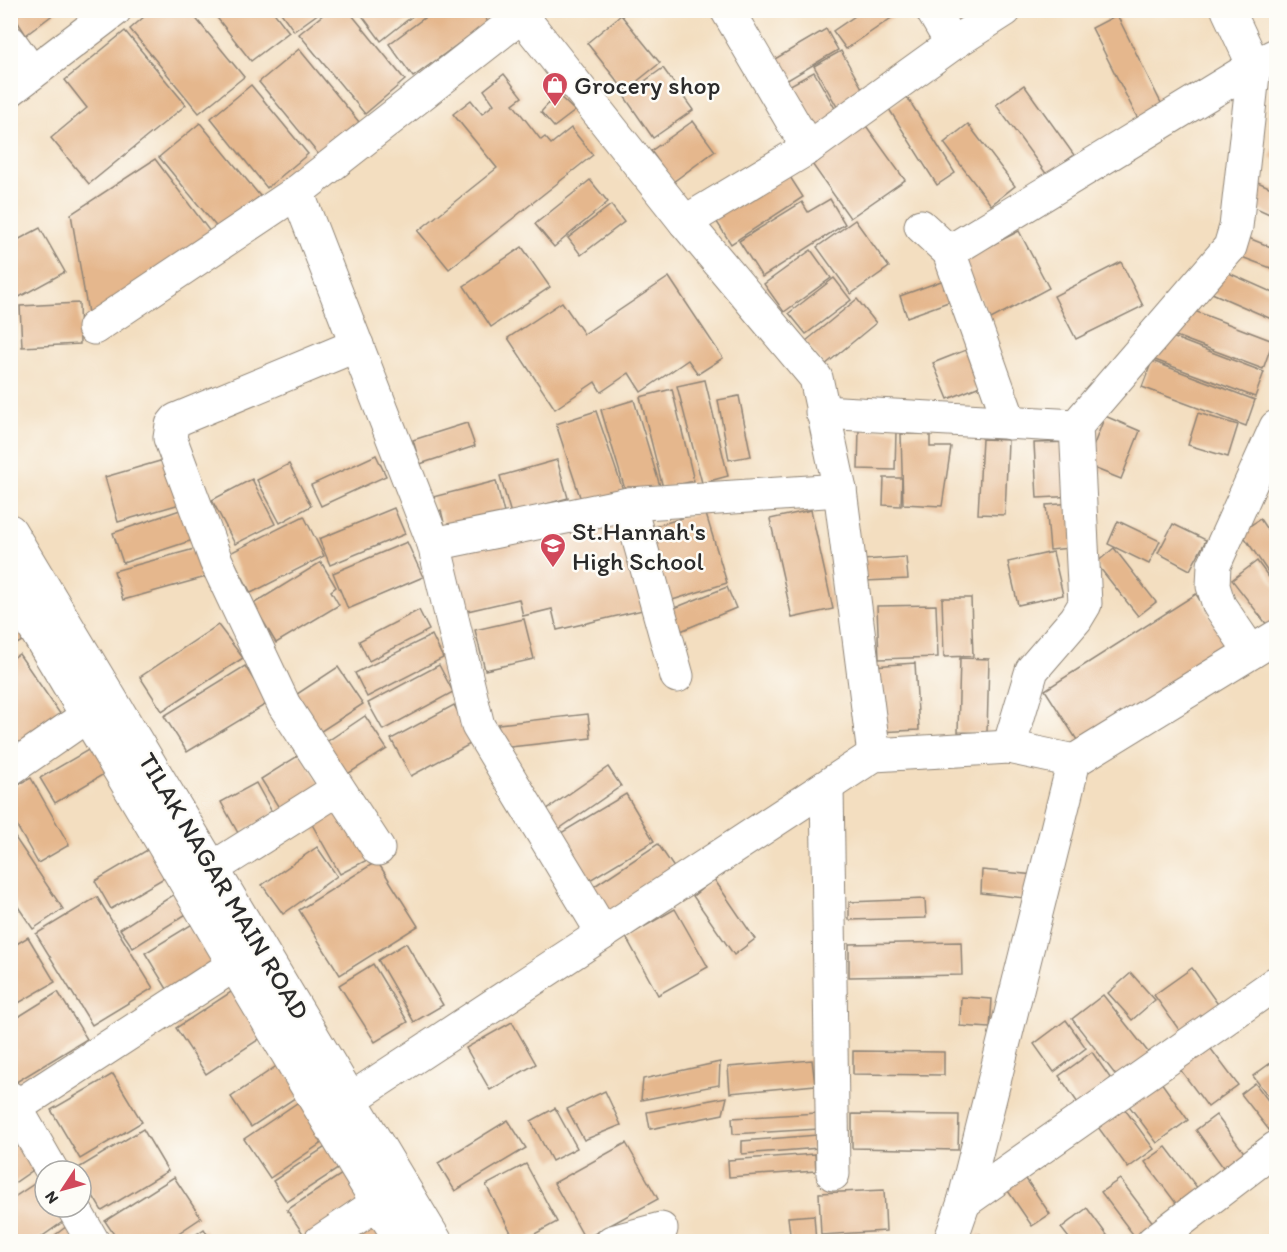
<svg xmlns="http://www.w3.org/2000/svg" width="1287" height="1252" viewBox="0 0 1287 1252" font-family="Itim,sans-serif">
  <style>
    .building { fill: #e5b78d }
    .lines { fill: none; stroke-linecap: round; stroke-linejoin: round }
    .minor-casing { stroke: #8f8476; stroke-width: 35 }
    .major-casing { stroke: #8f8476; stroke-width: 35 }
    .minor { stroke: #fff; stroke-width: 33 }
    .major { stroke: #fff; stroke-width: 33 }
    .labels { text-anchor: middle; dominant-baseline: central; stroke-width: 5; stroke-linejoin: round; paint-order: stroke }
    .poi-label { font-size: 26px; fill: #2b2b2b; stroke: #fdfcf7; text-anchor: start }
    .street-label { font-size: 26px; fill: #2b2b2b; stroke: #fdfcf7 }
  </style>
  <rect width="100%" height="100%" fill="#fdfcf7"/>
  <filter id="ink" filterUnits="userSpaceOnUse"><feTurbulence type="fractalNoise" baseFrequency=".0167" numOctaves="2"/><feDisplacementMap in="SourceGraphic" scale="12" xChannelSelector="R" yChannelSelector="G"/><feConvolveMatrix kernelMatrix="1 2 1 2 8 2 1 2 1" color-interpolation-filters="sRGB"/></filter>
  <filter id="wash" filterUnits="userSpaceOnUse"><feTurbulence type="fractalNoise" baseFrequency=".008" numOctaves="4" result="noise"/><feDisplacementMap in="SourceGraphic" scale="24" xChannelSelector="R" yChannelSelector="G"/><feGaussianBlur stdDeviation="1.35" result="paint"/><feColorMatrix in="noise" values="0 0 0 0 0 0 0 0 0 0 0 0 0 0 0 0 0 1.4 0 .05"/><feComposite in="paint" operator="in"/></filter>
  <g filter="url(#wash)">
    <rect width="100%" height="100%" fill="#f3dec0"/>
    <g id="blocks">
      <!-- building -->
      <g class="building">
        <path d="M10,10h49l-33,25z"/>
        <path d="M152,10h37l55,67 -45,36 -69,-84z"/>
        <path d="M211,10h61l17,22 -38,29z"/>
        <path d="M279,10h44l-29,21z"/>
        <path d="M329,10h19l57,70 -40,34 -66,-80z"/>
        <path d="M358,10h62l-39,31z"/>
        <path d="M435,10h45l8,12 -75,55 -24,-33z"/>
        <path d="M864,10h39l-57,39 -13,-18z"/>
        <path d="M621,15l39,48 -35,28 -38,-48z"/>
        <path d="M1117,15l46,92 -25,12 -46,-91z"/>
        <path d="M826,29l12,21 -57,34 -13,-21z"/>
        <path d="M125,31l61,74 -97,79 -38,-46 36,-30 -22,-28z"/>
        <path d="M299,49l60,73 -40,33 -60,-73z"/>
        <path d="M841,51l26,46 -27,15 -26,-46z"/>
        <path d="M663,68l30,42 -40,28 -29,-42z"/>
        <path d="M814,72l27,47 -29,16 -27,-47z"/>
        <path d="M504,74l18,23 -9,7 28,36 4,-3 6,7 20,-16 22,27 -144,114 -31,-38 79,-63 -44,-54 18,-14 11,14 12,-10 -10,-14z"/>
        <path d="M251,85l57,69 -41,34 -56,-70z"/>
        <path d="M1024,85l50,70 -27,20 -51,-70z"/>
        <path d="M557,94l18,17 -21,16 -13,-15z"/>
        <path d="M907,97l48,76 -18,12 -48,-76z"/>
        <path d="M693,121l22,30 -42,31 -22,-31z"/>
        <path d="M200,123l60,73 -41,34 -60,-73z"/>
        <path d="M864,123l41,57 -55,38 -40,-57z"/>
        <path d="M968,124l47,62 -24,19 -47,-62z"/>
        <path d="M1276,144v16l-6,-3z"/>
        <path d="M155,159l56,74 -121,92 -19,-111z"/>
        <path d="M785,169l18,28 -72,47 -18,-28z"/>
        <path d="M590,180l18,22 -54,45 -19,-23z"/>
        <path d="M1253,180l23,10v27l-33,-15z"/>
        <path d="M830,199l15,25 -83,53 -23,-36 63,-39 6,10z"/>
        <path d="M611,205l13,17 -43,33 -13,-17z"/>
        <path d="M855,220l34,47 -38,27 -34,-47z"/>
        <path d="M40,228l25,44 -53,29 -2,-3v-54z"/>
        <path d="M1019,231l30,57 -58,31 -30,-58z"/>
        <path d="M1246,237l30,12v21l-37,-14z"/>
        <path d="M522,247l28,40 -59,40 -27,-41z"/>
        <path d="M811,250l20,28 -47,34 -20,-28z"/>
        <path d="M1121,262l22,44 -67,33 -22,-43z"/>
        <path d="M1222,270l54,24v27l-64,-28z"/>
        <path d="M669,277l54,81 -25,16 -10,-14 -47,32 -12,-19 -28,19 -6,-10 -40,27 -47,-71 54,-36 22,32z"/>
        <path d="M834,278l17,22 -45,34 -17,-21z"/>
        <path d="M944,280l7,21 -44,16 -7,-21z"/>
        <path d="M857,299l19,24 -51,42 -19,-24z"/>
        <path d="M79,303l1,41 -58,3 -2,-41z"/>
        <path d="M1184,307l89,34 -10,28 -90,-34z"/>
        <path d="M1164,334l100,38 -9,25 -100,-37z"/>
        <path d="M966,350l14,36 -32,13 -15,-36z"/>
        <path d="M1152,361l103,39 -9,26 -104,-39z"/>
        <path d="M705,380l23,96 -26,7 -25,-97z"/>
        <path d="M672,389l22,92 -31,7 -23,-91z"/>
        <path d="M739,396l12,60 -22,4 -11,-60z"/>
        <path d="M634,400l26,86 -33,10 -26,-86z"/>
        <path d="M596,411l28,82 -41,13 -27,-82z"/>
        <path d="M1198,413l40,12 -10,32 -40,-12z"/>
        <path d="M1105,416l35,15 -19,48 -35,-14z"/>
        <path d="M467,423l8,23 -55,18 -7,-24z"/>
        <path d="M859,430l37,1 -1,39 -37,-1z"/>
        <path d="M901,434h29v13h21l-9,59 -39,-2z"/>
        <path d="M982,439l26,1 -3,75 -27,-1z"/>
        <path d="M1074,442l3,54 -40,2 -3,-55z"/>
        <path d="M376,455l10,21 -65,30 -10,-21z"/>
        <path d="M167,459l13,45 -62,18 -13,-45z"/>
        <path d="M557,460l11,38 -57,16 -11,-38z"/>
        <path d="M289,464l22,42 -31,17 -23,-43z"/>
        <path d="M884,478h18l-1,28 -18,-1z"/>
        <path d="M252,479l23,45 -40,20 -23,-44z"/>
        <path d="M496,481l8,32 -59,14 -4,-17 -4,2 -4,-15z"/>
        <path d="M1075,503l4,44 -29,3 -4,-45z"/>
        <path d="M394,508l11,26 -75,31 -11,-26z"/>
        <path d="M183,509l10,31 -70,23 -10,-30z"/>
        <path d="M811,510l22,99 -41,9 -22,-99z"/>
        <path d="M705,511l22,72 -61,19 -23,-72z"/>
        <path d="M624,513l23,96 -90,21 -5,-21 -29,7 -4,-17 -56,13 -14,-59z"/>
        <path d="M304,516l20,40 -73,37 -21,-40z"/>
        <path d="M1260,519l16,24v41l-35,-52z"/>
        <path d="M1118,521l42,20 -11,23 -41,-20z"/>
        <path d="M1173,524l33,16 -16,30 -32,-17z"/>
        <path d="M407,542l16,35 -75,32 -15,-36z"/>
        <path d="M198,548l8,29 -83,23 -9,-29z"/>
        <path d="M1114,548l42,54 -18,14 -42,-53z"/>
        <path d="M1053,552l10,43 -45,10 -10,-43z"/>
        <path d="M906,557l2,22 -43,2 -2,-21z"/>
        <path d="M1257,561l19,26v39l-5,4 -39,-50z"/>
        <path d="M321,562l15,25 -5,4 8,14 -63,38 -23,-39z"/>
        <path d="M727,587l9,21 -60,25 -9,-22z"/>
        <path d="M1196,594l38,61 -150,96 -39,-61z"/>
        <path d="M942,598h29l2,58 -29,1z"/>
        <path d="M936,605l2,52 -59,2 -2,-53z"/>
        <path d="M10,608l19,29 -19,11z"/>
        <path d="M419,610l10,20 -60,31 -10,-20z"/>
        <path d="M524,619l10,40 -49,11 -10,-40z"/>
        <path d="M218,625l25,33 -81,53 -22,-34z"/>
        <path d="M432,635l11,23 -76,39 -12,-24z"/>
        <path d="M19,654l44,64 -53,35v-93z"/>
        <path d="M960,658l29,1 -2,74 -29,-1z"/>
        <path d="M915,663l4,67 -42,2 -5,-66z"/>
        <path d="M439,665l14,27 -70,38 -15,-27z"/>
        <path d="M245,666l23,37 -81,49 -23,-36z"/>
        <path d="M338,667l25,37 -51,33 -24,-37z"/>
        <path d="M454,705l20,37 -63,34 -20,-37z"/>
        <path d="M588,714l3,24 -90,10 -3,-24z"/>
        <path d="M365,716l22,33 -44,28 -21,-32z"/>
        <path d="M95,746l14,25 -54,32 -15,-25z"/>
        <path d="M301,754l20,32 -40,25 -20,-32z"/>
        <path d="M608,767l13,19 -65,45 -13,-19z"/>
        <path d="M31,778l38,67 -31,18 -28,-49v-25z"/>
        <path d="M256,783l17,31 -35,19 -17,-31z"/>
        <path d="M626,794l28,47 -69,42 -29,-47z"/>
        <path d="M337,803l32,56 -29,15 -31,-55z"/>
        <path d="M10,830l53,79 -30,20 -23,-34z"/>
        <path d="M658,844l21,31 -69,44 -20,-30z"/>
        <path d="M154,846l17,28 -60,35 -16,-28z"/>
        <path d="M317,847l20,29 -54,38 -21,-29z"/>
        <path d="M377,861l41,65 -78,49 -41,-65z"/>
        <path d="M982,870l53,5 -2,24 -52,-6z"/>
        <path d="M714,879l41,60 -21,16 -41,-59z"/>
        <path d="M178,892l13,19 -58,37 -13,-19z"/>
        <path d="M97,897l56,91 -61,37 -56,-91z"/>
        <path d="M925,899l1,19 -77,2v-18z"/>
        <path d="M675,909l33,58 -50,28 -32,-58z"/>
        <path d="M194,923l25,42 -49,29 -25,-41z"/>
        <path d="M28,937l27,45 -45,26v-60z"/>
        <path d="M961,942l1,33 -113,2v-33z"/>
        <path d="M406,943l37,62 -29,17 -36,-62z"/>
        <path d="M373,964l35,58 -33,20 -36,-57z"/>
        <path d="M1192,968l28,39 -38,27 -28,-39z"/>
        <path d="M1131,973l24,27 -23,20 -24,-27z"/>
        <path d="M234,990l30,46 -58,38 -30,-46z"/>
        <path d="M58,992l29,47 -74,45 -3,-4v-58z"/>
        <path d="M1103,995l49,62 -31,25 -49,-63z"/>
        <path d="M961,997l31,2 -2,29 -30,-2z"/>
        <path d="M1066,1020l20,28 -32,24 -20,-28z"/>
        <path d="M512,1022l24,42 -46,26 -24,-42z"/>
        <path d="M1205,1041l33,44 -30,22 -32,-43z"/>
        <path d="M853,1051l91,1v23l-91,-1z"/>
        <path d="M1092,1052l21,30 -33,24 -21,-30z"/>
        <path d="M812,1060l3,25 -85,8 -2,-26z"/>
        <path d="M720,1062l-1,23 -78,15 2,-21z"/>
        <path d="M1272,1062l4,6v39l-23,-31z"/>
        <path d="M281,1063l20,31 -50,33 -20,-30z"/>
        <path d="M113,1074l29,48 -62,37 -29,-49z"/>
        <path d="M1156,1075l32,45 -31,23 -33,-44z"/>
        <path d="M1255,1083l21,28v28l-35,-45z"/>
        <path d="M605,1091l16,34 -37,15 -17,-31z"/>
        <path d="M727,1097l-4,17 -73,15 -3,-17z"/>
        <path d="M303,1099l26,39 -59,40 -26,-39z"/>
        <path d="M1121,1104l33,45 -26,19 -33,-45z"/>
        <path d="M555,1108l22,40 -25,13 -21,-40z"/>
        <path d="M817,1113l2,16 -86,5 -1,-16z"/>
        <path d="M852,1114l107,1 -1,35 -106,-2z"/>
        <path d="M1216,1115l33,44 -21,15 -32,-44z"/>
        <path d="M508,1120l18,28 -71,43 -17,-28z"/>
        <path d="M10,1129l26,39 -26,18z"/>
        <path d="M143,1129l25,42 -66,40 -21,-35v-5l-4,-2z"/>
        <path d="M817,1135l2,13 -77,6v-13z"/>
        <path d="M333,1142l14,21 -60,39 -14,-21z"/>
        <path d="M626,1143l32,56 -73,40 -31,-56z"/>
        <path d="M1166,1147l36,47 -21,16 -36,-48z"/>
        <path d="M815,1154l1,17 -87,6 -1,-17z"/>
        <path d="M526,1164l31,58 -37,20h-4l-30,-57z"/>
        <path d="M351,1168l18,28 -63,42 -19,-28z"/>
        <path d="M1024,1176l26,38 -18,12 -26,-38z"/>
        <path d="M174,1177l27,41 -36,24h-46l-14,-21z"/>
        <path d="M1120,1179l37,49 -19,13 -37,-49z"/>
        <path d="M37,1182l8,11v14h9l10,14 -30,21h-24v-42z"/>
        <path d="M884,1190l2,41 -65,4 -2,-42z"/>
        <path d="M1087,1208l25,34h-40l-11,-14z"/>
        <path d="M814,1215l2,27h-25l-3,-25z"/>
        <path d="M375,1225l11,17h-35z"/>
        <path d="M67,1226l11,16h-32z"/>
        <path d="M204,1229l8,13h-27z"/>
        <path d="M980,1234l7,8h-16z"/>
      </g>
    </g>
  </g>
  <g filter="url(#ink)">
    <use href="#blocks" fill-opacity="0" stroke="#8f8476" stroke-width="1.5"/>
    <g class="lines">
      <defs>
        <g id="minor">
          <path d="M517,10l168,212 131,156 24,112 34,265"/>
          <path d="M727,10l81,138"/>
          <path d="M932,10l20,34"/>
          <path d="M10,42l22,31"/>
          <path d="M10,90l105,-80"/>
          <path d="M297,192l137,352 44,182 125,207"/>
          <path d="M685,222l123,-74 144,-104 53,-34"/>
          <path d="M921,226l28,26 61,171"/>
          <path d="M949,252l305,-186 22,-11"/>
          <path d="M94,328l203,-136 232,-182"/>
          <path d="M357,345l-181,75 -4,5 -2,13 46,123 68,144 94,144"/>
          <path d="M822,412l254,14 9,178 -9,15 -44,51 -23,77"/>
          <path d="M1076,426l154,-179 6,-20 18,-161 -26,-56"/>
          <path d="M629,504l48,172"/>
          <path d="M434,544l195,-40 211,-14"/>
          <path d="M1251,652l-32,-47 -6,-19 1,-21 62,-138"/>
          <path d="M10,769l78,-54"/>
          <path d="M827,787l6,387"/>
          <path d="M213,868l125,-79"/>
          <path d="M10,1098l42,73"/>
          <path d="M10,1111l224,-146"/>
          <path d="M329,1116l22,-17 523,-344 135,-8 65,14"/>
          <path d="M964,1202l312,-219"/>
          <path d="M73,1207l20,35"/>
          <path d="M320,1242l58,-39"/>
          <path d="M612,1242l49,-13"/>
          <path d="M950,1242l14,-40 110,-441 202,-124"/>
          <path d="M1153,1242l123,-94"/>
        </g>
        <g id="major">
          <path d="M10,531l426,711"/>
          <path d="M10,588c133,217 257,438 392,654"/>
        </g>
      </defs>
      <!-- minor casing -->
      <use href="#minor" class="minor-casing"/>
      <!-- major casing -->
      <use href="#major" class="major-casing"/>
      <!-- minor -->
      <use href="#minor" class="minor"/>
      <!-- major -->
      <use href="#major" class="major"/>
    </g>
  </g>
  <!-- icons -->
  <defs>
    <symbol id="shop-pin" viewBox="-11 -11 22 30"><path d="M0 17L-7.5 6A9.5 9.5 0 1 1 7.5 6Z" fill="#d1495b" stroke="#fdfcf7"/><path d="M-5-2.5h2.3a2.7 3.5 0 0 1 5.4 0H5L5.5 6h-11ZM-1.5-2.5h3a1.5 2.3 0 0 0-3 0Z" fill="#fff"/></symbol>
    <symbol id="university-pin" viewBox="-11 -11 22 30"><path d="M0 17L-7.5 6A9.5 9.5 0 1 1 7.5 6Z" fill="#d1495b" stroke="#fdfcf7"/><path d="M0-5L7-2L0 1L-7-2ZM-4 1L0 2.5L4 1V4Q0 6-4 4Z" fill="#fff"/></symbol>
  </defs>
  <g fill-rule="evenodd">
    <use href="#shop-pin" x="540" y="70" width="30" height="40"/>
    <use href="#university-pin" x="538" y="531" width="30" height="40"/>
  </g>
  <g class="labels">
    <!-- poi labels -->
    <g class="poi-label">
      <text x="574" y="85">Grocery shop</text>
      <text x="572" y="531">St.Hannah's<tspan x="572" dy="30">High School</tspan></text>
    </g>
    <!-- street labels -->
    <g class="street-label">
      <text transform="translate(224 886) rotate(59)">TILAK NAGAR MAIN ROAD</text>
    </g>
  </g>
  <!-- margin -->
  <rect width="1287" height="1252" fill="none" stroke="#fdfcf7" stroke-width="36"/>
  <!-- north arrow -->
  <g transform="translate(63 1189) rotate(234)"><circle r="28" fill="#fdfcf7" stroke="#a9a8a5" stroke-width="1.5"/>
  <path d="M0-4.5L10 22L0 15L-10 22Z" fill="#d1495b"/>
  <text y="-9" font-size="16" font-weight="bold" text-anchor="middle" fill="#2b2b2b">N</text>
  </g>
</svg>
